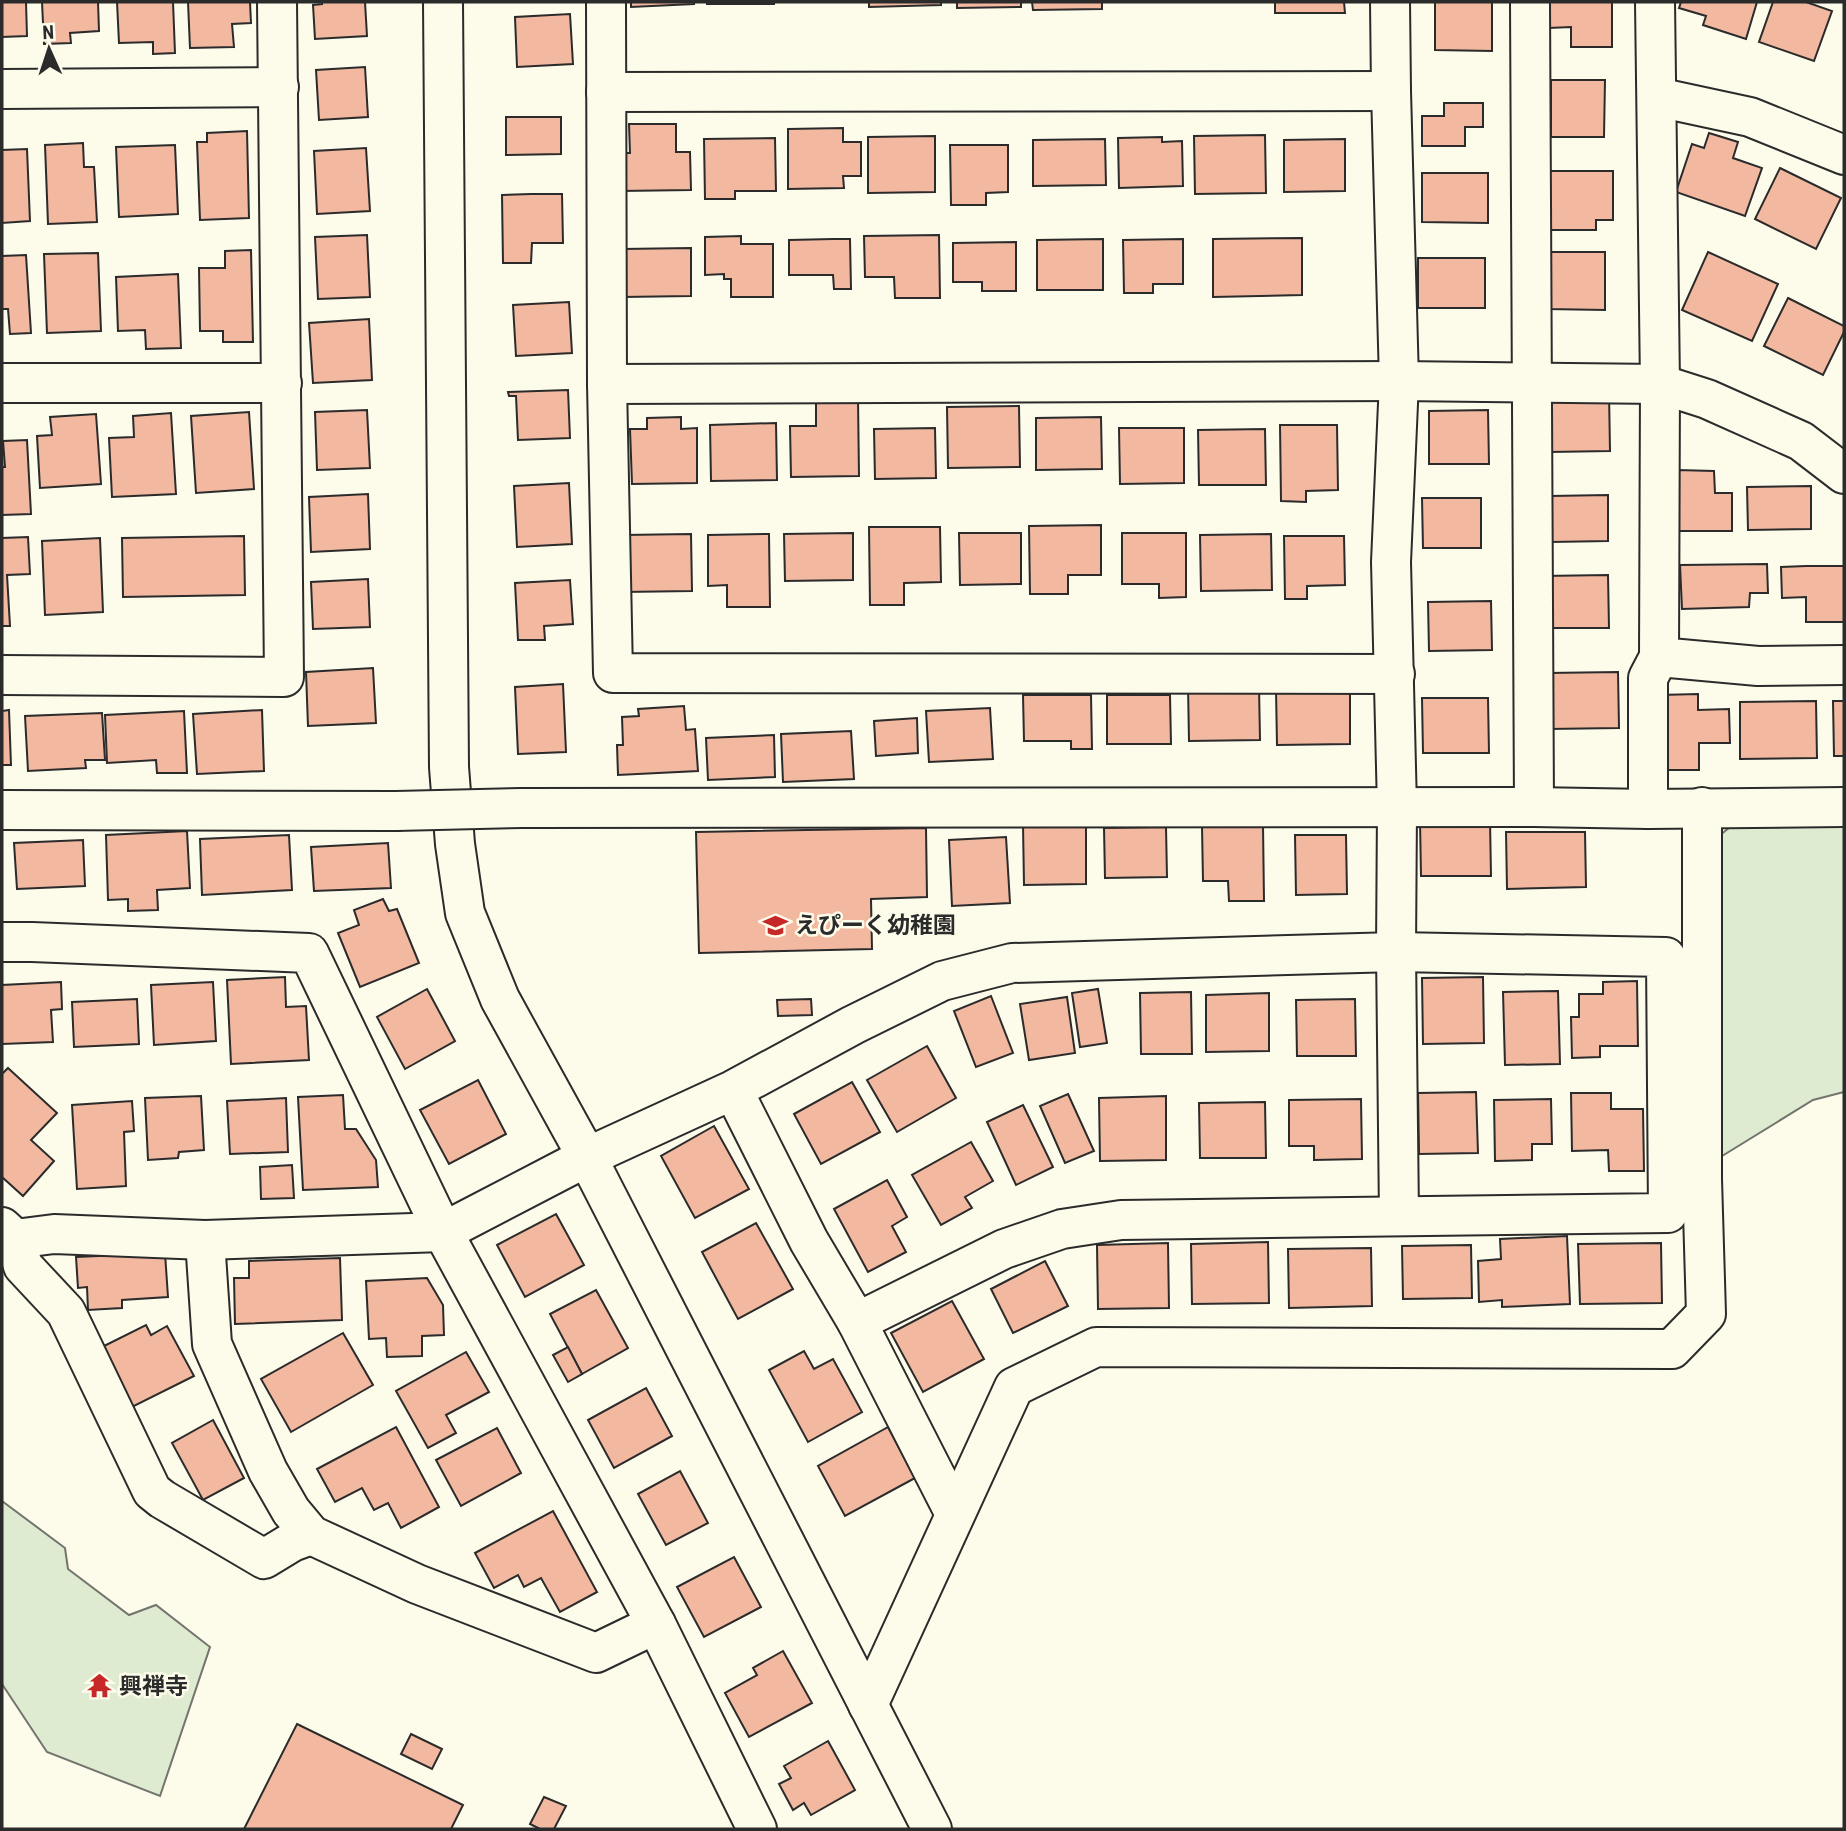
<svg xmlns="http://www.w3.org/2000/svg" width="1846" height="1831" viewBox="0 0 1846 1831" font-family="'Roboto Condensed','Noto Sans JP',sans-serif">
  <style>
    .green { fill: #deebd1; stroke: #74746e; stroke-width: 2 }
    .building { fill: #f2b8a0; stroke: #2b2b2b; stroke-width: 2 }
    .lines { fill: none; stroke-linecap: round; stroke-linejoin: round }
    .minor-casing { stroke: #2b2b2b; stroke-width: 42 }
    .minor { stroke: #fdfbea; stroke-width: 38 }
    .minor-bridge-casing { stroke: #2b2b2b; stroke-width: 42; stroke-linecap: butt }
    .minor-bridge { stroke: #fdfbea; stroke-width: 38 }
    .labels { text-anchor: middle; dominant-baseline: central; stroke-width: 5; stroke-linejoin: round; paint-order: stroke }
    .poi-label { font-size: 23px; font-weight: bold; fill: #2b2b2b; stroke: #fdfbea; text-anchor: start }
  </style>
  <rect width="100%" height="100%" fill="#fdfbea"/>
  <!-- green -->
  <g class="green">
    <path d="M1844,822v270l-31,8 -91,56 -3,-320 16,-13z"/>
    <path d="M2,1501l63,47 3,21 61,46 27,-10 54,42 -50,149 -113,-44 -45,-68z"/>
  </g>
  <!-- building -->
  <g class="building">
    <path d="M2,2h24l1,34 -25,1z"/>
    <path d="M42,2h56l1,29 -29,2 1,10 -27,1z"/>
    <path d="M117,2h56l2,51 -22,1v-12l-34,1z"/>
    <path d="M188,2h62l1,21 -19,1 2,23 -44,1z"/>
    <path d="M322,2h43l2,34 -52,3 -2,-34 9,-1z"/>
    <path d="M631,2h63v2l-63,3z"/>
    <rect x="707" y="2" width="67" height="2"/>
    <path d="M869,2h72v3l-72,2z"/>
    <path d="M957,2h64v5l-64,1z"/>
    <path d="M1032,2h70v7l-69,1z"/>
    <path d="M1275,2h69l1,11h-70z"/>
    <path d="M1435,2h57v49l-57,-1z"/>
    <path d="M1549,2h63v45h-41v-20l-22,1z"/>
    <path d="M1681,2h76l-11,37 -43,-14 3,-9 -27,-8z"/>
    <path d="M1773,2h33l26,9 -18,50 -55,-19z"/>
    <path d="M570,14l3,50 -56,3 -2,-50z"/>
    <path d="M365,67l3,50 -49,3 -3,-50z"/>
    <path d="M1551,80h54l-1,57h-53z"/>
    <path d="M1444,103h39v24h-18v19h-43v-30h22z"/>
    <path d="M506,117h55v37l-55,1z"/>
    <path d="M629,124h47v28h14l1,38 -71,1v-38h10z"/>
    <path d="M843,128v14h18v34h-18l1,12 -56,1v-60z"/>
    <path d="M247,131l2,87 -49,2 -3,-78h10v-9z"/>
    <path d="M1709,133l29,9 -5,16 29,10 -17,48 -69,-24 16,-48 12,4z"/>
    <path d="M1265,135l1,58 -71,1 -1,-58z"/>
    <path d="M935,136v56l-67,1v-56z"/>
    <path d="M1162,137v5l20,-1 1,45 -64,2 -1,-50z"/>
    <path d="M775,138l1,53h-41v8h-30l-1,-60z"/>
    <path d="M1105,139l1,46 -73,1v-46z"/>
    <path d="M1345,139v52l-61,1v-52z"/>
    <path d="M83,143l1,24h10l3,55 -49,2 -3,-79z"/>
    <path d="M175,145l3,69 -59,3 -3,-70z"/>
    <path d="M950,145h58v47l-22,1v12h-35z"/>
    <path d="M366,148l4,63 -53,3 -3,-63z"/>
    <path d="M27,149l3,72 -28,2v-73z"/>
    <path d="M1780,168l61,30 -25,51 -61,-30z"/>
    <path d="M1547,171h66v49h-17v10h-50z"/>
    <path d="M1422,173h66v50l-66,-1z"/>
    <path d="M531,194h31l1,49h-31l-1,20h-28l-1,-68z"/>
    <path d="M367,235l3,62 -52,2 -3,-62z"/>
    <path d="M939,235l1,63h-45l-1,-21h-29l-1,-41z"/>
    <path d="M741,236v8h32v53h-42v-18h-7v-5l-19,1v-38z"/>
    <path d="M1302,238v57l-89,2v-58z"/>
    <path d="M833,239h17l1,50h-17l-1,-14h-44v-35z"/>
    <path d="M1103,239v51h-66v-50z"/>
    <path d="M1183,239v45h-30v9h-29l-1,-53z"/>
    <path d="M1016,242v49h-34v-9h-29v-39z"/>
    <path d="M691,248v48l-69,1v-48z"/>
    <path d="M251,250l2,92h-30v-11h-23l-1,-63h26v-17z"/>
    <path d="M1547,252h58v58l-58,-1z"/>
    <path d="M1708,252l70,32 -26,57 -70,-31z"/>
    <path d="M98,253l3,78 -54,2 -3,-79z"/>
    <path d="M26,255l5,78 -21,1 -2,-25h-6v-53z"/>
    <rect x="1418" y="258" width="67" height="50"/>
    <path d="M178,274l3,74 -35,1 -1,-19 -27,1 -2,-54z"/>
    <path d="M1788,298l56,28v6l-21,43 -59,-29z"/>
    <path d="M569,302l3,51 -56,3 -3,-51z"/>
    <path d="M369,319l3,61 -59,3 -4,-60z"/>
    <path d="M568,390l2,48 -52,2 -2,-44h-7l-1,-4z"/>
    <path d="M1609,392l1,59 -60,1v-59z"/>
    <path d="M816,399h42l1,77 -68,1 -1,-51h26z"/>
    <path d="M1019,406l1,61 -72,1 -1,-61z"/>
    <path d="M367,410l3,58 -53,2 -2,-58z"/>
    <path d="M1488,410l1,54h-60v-53z"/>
    <path d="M249,412l5,77 -58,4 -5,-77z"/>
    <path d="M171,413l5,81 -64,3 -3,-59 25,-1 -1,-21z"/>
    <path d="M96,414l5,70 -61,4 -3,-52 15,-1 -2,-18z"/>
    <path d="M681,417v12l16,-1v55l-65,1 -2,-55h17v-11z"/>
    <path d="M1101,417l1,52 -66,1v-52z"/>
    <path d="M776,423l1,57 -66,1 -1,-56z"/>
    <path d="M1280,425h57l1,65 -32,1v11l-25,-1z"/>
    <path d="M935,428l1,50 -61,1 -1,-50z"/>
    <path d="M1119,428h65v55l-64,1z"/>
    <path d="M1265,429l1,56h-67l-1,-55z"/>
    <path d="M27,440l4,74 -29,1v-48h3l-2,-26z"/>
    <path d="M1677,470l37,1 1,22h17v38h-55z"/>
    <path d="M569,483l3,61 -55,3 -3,-61z"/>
    <path d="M1811,486v43l-63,1 -1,-43z"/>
    <path d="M368,494l2,55 -59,3 -2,-55z"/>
    <path d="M1608,495v46l-57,1 -1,-46z"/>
    <path d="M1422,498h59v50h-58z"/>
    <path d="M1101,525v50h-33v19h-38l-1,-68z"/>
    <path d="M869,527h71l1,55 -37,1v22h-34z"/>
    <path d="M853,533v47l-68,1 -1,-47z"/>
    <path d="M959,533h62v51l-61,1z"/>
    <path d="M1122,533h64v64l-27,1v-14h-37z"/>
    <path d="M691,534l1,57 -69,1v-57z"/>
    <path d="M769,534l1,73h-43v-22l-19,1v-51z"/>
    <path d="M1271,534l1,56 -71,1 -1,-56z"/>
    <path d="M244,536l1,59 -122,2 -1,-59z"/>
    <path d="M1284,536h60l1,49 -38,1v13h-22z"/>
    <path d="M28,537l2,37 -23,1 3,51h-8v-88z"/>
    <path d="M100,538l3,74 -58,3 -3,-74z"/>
    <path d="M1767,564l1,29h-18l-1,14 -67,2 -2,-44z"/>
    <path d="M1806,566h38v56h-38v-25l-24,1 -1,-31z"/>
    <path d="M1608,575l1,53h-67v-52z"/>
    <path d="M368,579l2,48 -57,2 -2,-47z"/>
    <path d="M570,580l3,44 -29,2 1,14h-27l-3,-57z"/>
    <path d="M1491,601l1,49 -63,1 -1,-49z"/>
    <path d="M373,668l3,55 -68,3 -2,-54z"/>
    <path d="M1618,672l1,56 -71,1 -1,-56z"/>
    <path d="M563,684l3,68 -48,2 -3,-67z"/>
    <path d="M1188,686h71l1,54 -71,1z"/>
    <path d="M1350,689v55l-73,1 -1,-55z"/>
    <path d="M1698,694v16l31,-1 1,34h-31v27h-39l-1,-75z"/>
    <path d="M1023,695h68l1,54h-21v-8h-47z"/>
    <path d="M1107,695h63l1,49h-64z"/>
    <path d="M1422,698h66l1,55h-66z"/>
    <path d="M1816,701l1,57 -77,1v-57z"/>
    <path d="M1833,701h11v55h-10z"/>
    <path d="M684,706l2,24 9,-1 3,42 -80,4 -1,-30h6l-1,-28 17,-1 -1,-7z"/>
    <path d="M990,708l3,51 -64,3 -3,-51z"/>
    <path d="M9,710l2,55h-9v-54z"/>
    <path d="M262,710l2,61 -67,3 -4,-60z"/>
    <path d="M184,711l3,62h-30l-1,-13 -49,3 -2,-48z"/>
    <path d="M102,713l3,47h-20l1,8 -58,3 -3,-55z"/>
    <path d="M917,718l1,35 -42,3 -2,-35z"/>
    <path d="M851,731l3,48 -71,3 -2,-48z"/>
    <path d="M774,735l1,42 -67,3 -2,-42z"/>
    <path d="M1490,820l1,56h-70l-1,-55z"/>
    <path d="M1086,824v60l-62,1 -1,-60z"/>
    <path d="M1263,825l1,76h-35l-1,-20h-25l-1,-55z"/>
    <path d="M1166,827l1,50 -62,1 -1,-50z"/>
    <path d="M926,828l1,69 -56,2 1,50 -173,4 -3,-121z"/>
    <path d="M187,831l3,57 -33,2 1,20 -30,1v-12l-20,1 -2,-65z"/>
    <path d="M1506,832h79l1,55 -79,2z"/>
    <path d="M289,835l3,55 -90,5 -2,-56z"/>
    <path d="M1295,835h51l1,59 -51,1z"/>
    <path d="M1006,837l4,66 -58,3 -3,-66z"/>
    <path d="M83,840l2,46 -68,3 -3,-46z"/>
    <path d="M388,843l3,45 -77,3 -3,-44z"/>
    <path d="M383,899l6,12 8,-2 22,54 -59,24 -22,-54 21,-8 -5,-15z"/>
    <path d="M285,977l1,30 20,-1 3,54 -78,4 -4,-84z"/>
    <path d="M1483,977l1,66 -61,1 -1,-66z"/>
    <path d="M1637,981l1,65h-38v11l-28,1 -1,-41h8v-23h24v-12z"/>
    <path d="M61,982l1,27 -11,1 2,32 -51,2v-59z"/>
    <path d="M213,982l3,59 -62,4 -3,-60z"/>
    <path d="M427,989l28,52 -50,28 -28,-52z"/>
    <path d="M1098,989l9,54 -27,4 -8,-54z"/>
    <path d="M1558,991l2,73 -55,1 -2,-73z"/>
    <path d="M1191,992l1,62h-51l-1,-61z"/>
    <path d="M1269,993v58l-63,1v-57z"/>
    <path d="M991,996l22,57 -37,14 -22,-56z"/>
    <path d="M1067,997l8,56 -46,7 -9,-56z"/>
    <path d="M137,999l2,45 -65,3 -2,-45z"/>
    <path d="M811,999l1,16 -34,1 -1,-16z"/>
    <path d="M1355,999l1,57h-59l-1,-56z"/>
    <path d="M927,1046l29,52 -59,34 -30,-52z"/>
    <path d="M8,1068l49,45 -26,27 23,21 -31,35 -21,-19v-103z"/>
    <path d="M478,1080l28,54 -57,30 -29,-54z"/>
    <path d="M852,1082l28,50 -59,32 -27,-50z"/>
    <path d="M1476,1092l2,61 -59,1 -1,-61z"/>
    <path d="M1571,1093h40v16h32l1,62h-35l-1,-21 -36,1z"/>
    <path d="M1068,1094l26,57 -29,12 -25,-57z"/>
    <path d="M343,1095l2,34h11l20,31 2,27 -75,3 -5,-93z"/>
    <path d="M201,1096l3,54 -25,2 -1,6 -30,2 -3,-62z"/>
    <path d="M1166,1096v64l-66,1 -1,-63z"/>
    <path d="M286,1098l2,54 -58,2 -3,-53z"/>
    <path d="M1361,1099l1,60 -48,1v-14h-25v-46z"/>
    <path d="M1551,1099l1,45h-20v16l-37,1 -1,-61z"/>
    <path d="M132,1101l2,30 -10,1 2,54 -49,3 -5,-84z"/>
    <path d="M1265,1102l1,56h-66l-1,-55z"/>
    <path d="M1023,1105l30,62 -37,18 -29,-63z"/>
    <path d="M714,1126l35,63 -54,29 -34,-62z"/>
    <path d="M971,1142l22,39 -28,16 7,11 -31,17 -29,-50z"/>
    <path d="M292,1165l2,33 -33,1 -1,-32z"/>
    <path d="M887,1180l20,37 -15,9 14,26 -38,20 -34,-63z"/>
    <path d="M556,1214l28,51 -59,32 -28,-52z"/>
    <path d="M756,1223l37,66 -55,30 -36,-67z"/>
    <path d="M1567,1236l3,68 -68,3v-7l-23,2 -1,-41 23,-2 -1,-20z"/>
    <path d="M1268,1242l1,61 -77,1 -1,-60z"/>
    <path d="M1168,1243l1,65 -71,1 -1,-64z"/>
    <path d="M1661,1243l1,60 -82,1 -2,-60z"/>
    <path d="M1471,1245l1,53 -69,1 -1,-53z"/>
    <path d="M1371,1248l1,58 -83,2 -1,-59z"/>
    <path d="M165,1253l3,44 -46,3v8l-34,2 -1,-23 -9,1 -2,-31z"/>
    <path d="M340,1258l2,62 -107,4 -1,-46h15v-17z"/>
    <path d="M1045,1261l23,45 -55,27 -22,-44z"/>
    <path d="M427,1278l16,27 1,30 -22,1v20l-35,1 -1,-19 -17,1 -3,-58z"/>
    <path d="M596,1290l32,58 -46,26 -32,-60z"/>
    <path d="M952,1301l32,58 -61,33 -32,-59z"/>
    <path d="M146,1325l5,10 16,-9 27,50 -62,31 -30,-60z"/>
    <path d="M343,1333l30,52 -82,47 -30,-53z"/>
    <path d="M568,1347l14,27 -14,8 -15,-27z"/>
    <path d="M804,1351l10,18 19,-10 29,53 -54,30 -39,-72z"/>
    <path d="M466,1352l23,40 -43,23 10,18 -28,15 -32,-57z"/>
    <path d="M646,1388l26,48 -58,32 -26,-48z"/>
    <path d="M213,1420l31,58 -41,22 -31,-57z"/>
    <path d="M396,1427l43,80 -38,21 -13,-25 -14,7 -12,-22 -27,14 -18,-33z"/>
    <path d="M888,1427l27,51 -70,38 -27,-50z"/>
    <path d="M497,1428l24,45 -60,33 -25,-46z"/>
    <path d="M680,1471l28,52 -42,22 -28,-51z"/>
    <path d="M553,1511l44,81 -37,20 -19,-34 -17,9 -6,-12 -24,13 -19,-35z"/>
    <path d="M734,1557l27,50 -57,30 -27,-50z"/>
    <path d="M783,1651l29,52 -63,34 -24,-44 32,-18 -4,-7z"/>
    <path d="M297,1724l166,81 -12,24h-207z"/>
    <path d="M411,1734l31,15 -10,20 -31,-15z"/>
    <path d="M828,1741l27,49 -44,25 -7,-12 -11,7 -14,-26 12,-6 -7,-12z"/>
    <path d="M544,1797l22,9 -12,23h-14l-10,-5z"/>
  </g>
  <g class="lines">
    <defs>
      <g id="minor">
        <path d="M443,2l6,765 6,77 10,69 35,86 87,158 345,672"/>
        <path d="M606,2l1,382 6,289 782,1"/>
        <path d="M1390,2l1,89 8,290 -8,181 6,246 -1,144 3,264"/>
        <path d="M1530,2l4,805"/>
        <path d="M1655,2l5,382 -1,273 99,9 86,-1"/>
        <path d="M2,89l277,-2"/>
        <path d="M606,92l785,-1"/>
        <path d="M1657,97l93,20 94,38"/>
        <path d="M2,383h280"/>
        <path d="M607,384l792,-3 261,3 47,15 94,42 43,33"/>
        <path d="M1659,657l-11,21v131l196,-2"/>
        <path d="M2,675l282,2 -7,-675"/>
        <path d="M522,808l1012,-1 114,2"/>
        <path d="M2,810l394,1"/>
        <path d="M2,942h30l277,11 134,279 213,392 101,205"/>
        <path d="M2,1227l13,12 39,-5 151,6 238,-8 144,-75 146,-67 120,-65 89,-44 70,-18 384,-11 270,5 2,256 -547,7 -59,9 -58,20 -147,73 -48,-81 -76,-151"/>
        <path d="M15,1239l8,27 43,46 86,179 10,8 102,60 28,-17 19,-7"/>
        <path d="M205,1240l7,104 56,127 23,40 20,24 106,49 179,69 60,-29"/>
        <path d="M857,1322l98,192"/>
        <path d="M868,1705l146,-318 82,-40 576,2 34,-35 -4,-135v-372"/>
      </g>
    </defs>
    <!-- minor casing -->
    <use href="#minor" class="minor-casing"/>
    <!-- minor -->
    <use href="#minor" class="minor"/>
    <defs>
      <path id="minor-bridge" d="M396,811l126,-3"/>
    </defs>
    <!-- minor-bridge casing -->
    <use href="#minor-bridge" class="minor-bridge-casing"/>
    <!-- minor-bridge -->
    <use href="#minor-bridge" class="minor-bridge"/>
  </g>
  <!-- icons -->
  <defs>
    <symbol id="school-bare" viewBox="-9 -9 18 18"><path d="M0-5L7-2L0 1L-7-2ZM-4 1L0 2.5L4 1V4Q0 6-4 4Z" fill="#c62828" stroke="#fdfbea" stroke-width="2.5" paint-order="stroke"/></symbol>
    <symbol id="temple-bare" viewBox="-9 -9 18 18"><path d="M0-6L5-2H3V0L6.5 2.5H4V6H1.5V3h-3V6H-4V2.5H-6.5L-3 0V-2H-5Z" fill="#c62828" stroke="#fdfbea" stroke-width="2.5" paint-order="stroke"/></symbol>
  </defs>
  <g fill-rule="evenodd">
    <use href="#school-bare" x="758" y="908" width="35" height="35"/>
    <use href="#temple-bare" x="82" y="1668" width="35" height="35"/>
  </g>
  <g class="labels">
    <!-- poi labels -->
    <g class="poi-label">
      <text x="795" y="925">えぴーく幼稚園</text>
      <text x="119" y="1686">興禅寺</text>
    </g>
  </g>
  <!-- border -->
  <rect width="1846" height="1831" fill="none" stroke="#2b2b2b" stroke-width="7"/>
  <!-- north arrow -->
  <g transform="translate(49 49) rotate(357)" stroke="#fdfbea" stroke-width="5" paint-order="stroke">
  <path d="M0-5L12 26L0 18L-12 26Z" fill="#2b2b2b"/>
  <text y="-10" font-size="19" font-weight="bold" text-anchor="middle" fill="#2b2b2b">N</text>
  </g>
</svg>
